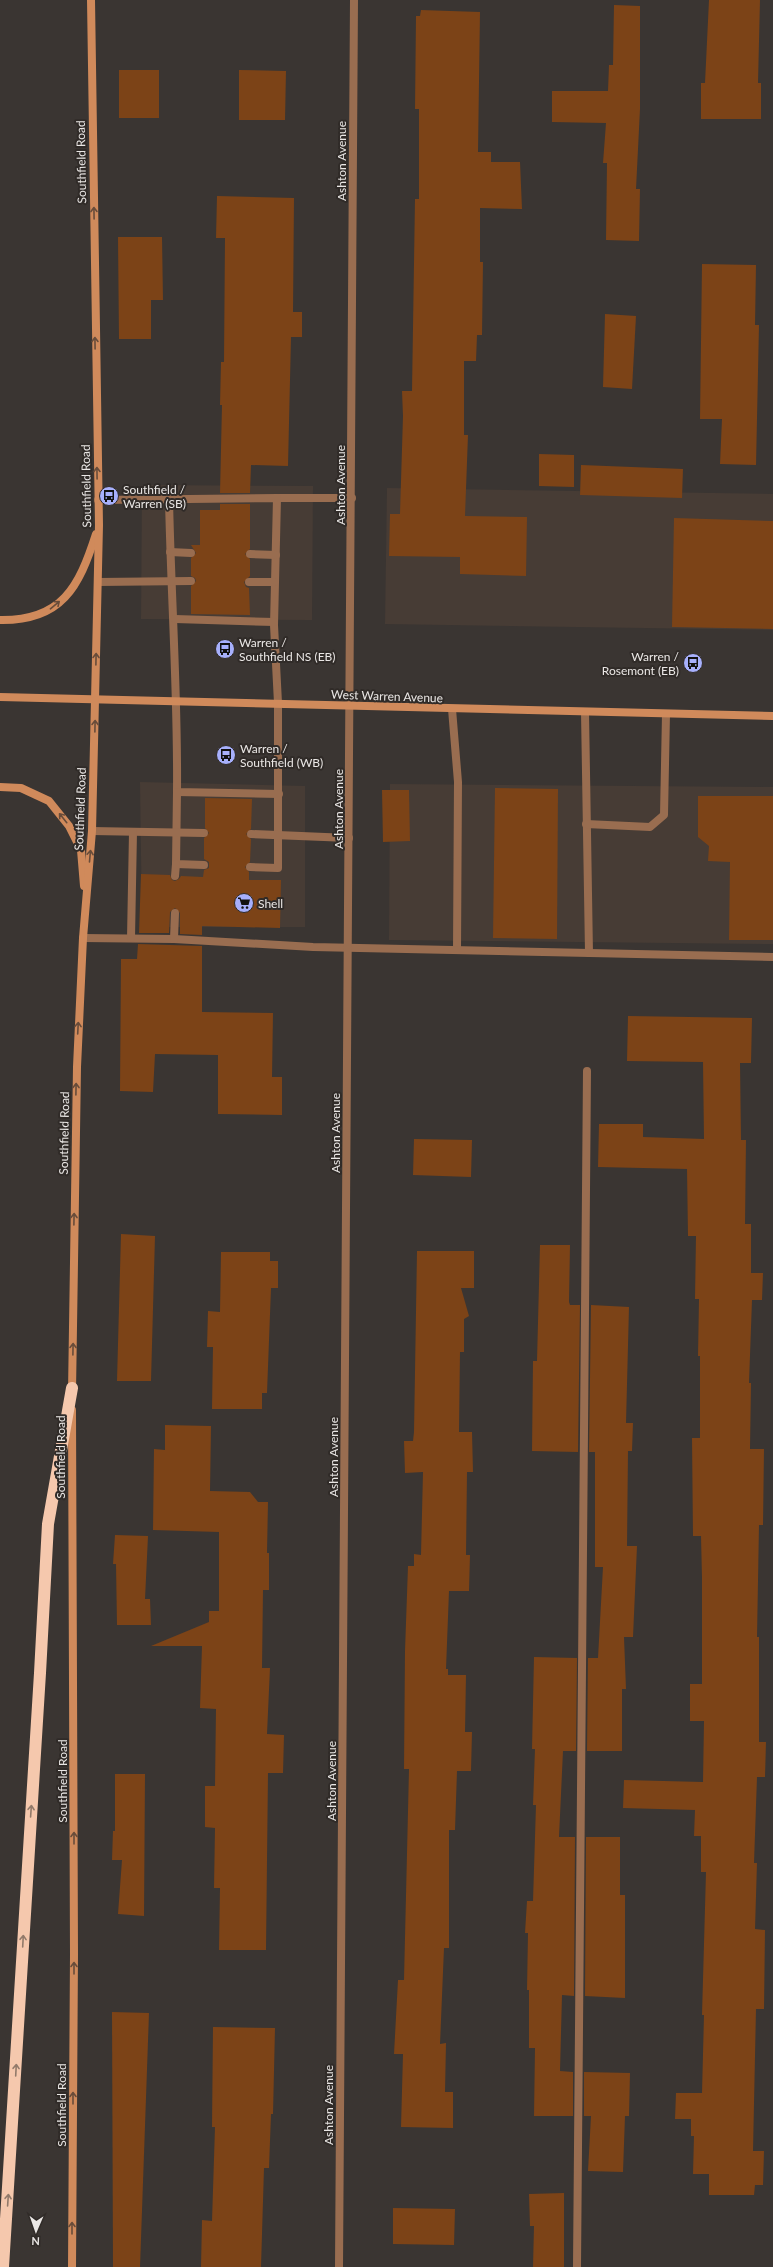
<svg xmlns="http://www.w3.org/2000/svg" width="773" height="2267" viewBox="0 0 773 2267" font-family="Lato,sans-serif">
  <style>
    .built { fill: #473c35 }
    .building { fill: #7c4317 }
    .lines { fill: none; stroke-linecap: round; stroke-linejoin: round }
    .service { stroke: #996d50; stroke-width: 8 }
    .minor { stroke: #996d50; stroke-width: 8 }
    .secondary { stroke: #d08a5b; stroke-width: 8 }
    .motorway { stroke: #f5c8ad; stroke-width: 12 }
    .oneway { stroke: #684c3a }
    .oneway2 { stroke: #927a6a }
    .labels { text-anchor: middle; dominant-baseline: central; stroke-width: 4; stroke-linejoin: round; paint-order: stroke }
    .street-label { font-size: 12px; fill: #eae7e5; stroke: #302b28 }
    .poi-label { font-size: 12px; fill: #eae7e5; stroke: #302b28; text-anchor: start }
  </style>
  <rect width="100%" height="100%" fill="#3a3532"/>
  <!-- built -->
  <g class="built">
    <path d="M142,485l171,1 -1,134 -171,-1z"/>
    <path d="M387,488l386,6v136l-388,-6z"/>
    <path d="M140,782l165,4v141h-163z"/>
    <path d="M390,784l383,3v157l-384,-4z"/>
  </g>
  <!-- building -->
  <g class="building">
    <path d="M709,0h51l-2,83h3v36h-60v-36h4z"/>
    <path d="M614,5l26,1v103l-4,80h4l-1,52 -33,-1 1,-77h-4l3,-40 -54,-1v-31h56l1,-26h4z"/>
    <path d="M421,10l59,2 -2,140h13v10h29l2,47 -42,-1v54h3l-1,73h-5l-1,26h-12v74h4l-3,81 62,1 -1,59 -66,-2v-17l-71,-1 1,-42h10l3,-98 -1,-25h10l3,-192h4v-90h-4l1,-93h4z"/>
    <rect x="119" y="70" width="40" height="48"/>
    <path d="M239,70l47,1 -1,49h-46z"/>
    <path d="M217,196l77,2 -1,114h9v25h-11l-3,129 -37,-1 -1,28h-30l2,-88h-2l1,-43h3l1,-124h-9z"/>
    <path d="M118,237h44l1,63h-12v39h-32z"/>
    <path d="M702,264l54,1 -1,60h4l-3,140 -36,-1 2,-45h-22z"/>
    <path d="M605,314l31,2 -4,73 -29,-2z"/>
    <path d="M539,454l35,1v32l-35,-1z"/>
    <path d="M581,465l102,4 -1,29 -102,-3z"/>
    <path d="M220,504h30v45l-5,5 5,5v17l-6,6 2,5 3,1 1,27 -59,-1v-28l5,-5 -1,-3 -4,-2v-18l5,-5 -5,-8h9v-35h20z"/>
    <path d="M674,518l99,3v108l-101,-2z"/>
    <path d="M495,788l63,1 -1,150 -64,-1z"/>
    <path d="M382,790h27l1,51 -27,1z"/>
    <path d="M698,796h75v144h-44l1,-78 -22,-1 1,-15 -11,-9z"/>
    <path d="M205,798l47,1 -1,30 -5,5 5,5 -1,23 -5,5 4,5v8h32l-1,48 -78,-2v9l-22,-1v-21l-5,-5 -5,4 -1,21h-30l2,-59 29,1 2,5 3,1 4,-2 2,-3 22,1 1,-7 5,-2v-6l-5,-3v-21l5,-5 -4,-5z"/>
    <path d="M138,944l64,2v66l71,1 -1,64h10v38l-64,-1v-59l-63,-1 -2,38 -33,-1 1,-132h16z"/>
    <path d="M628,1016l124,2 -1,45h-11l1,77h5l-1,84h6v49h12l-1,27h-10l-3,83h2l-1,66h14l-1,76h-4l-2,112h2v105h7l-1,35h-8l-3,86h3l-2,66 10,1 -1,79h-8l-3,142h11l-1,34h-8l-1,10h-45v-21h-16l1,-38h-3v-17h-16l1,-26h26l2,-78h-2l4,-143h-5v-36h-7l1,-26 -72,-2 1,-28 79,2 1,-61h-14v-37h12v-106l-1,-42h-8l-1,-98h8v-82h-2l1,-57h-4l1,-63h-8l-1,-67 -89,-2 1,-43h44v13l61,2 -1,-77 -76,-1z"/>
    <path d="M414,1139l58,1 -1,37 -58,-2z"/>
    <path d="M121,1234l34,2 -4,145h-34z"/>
    <path d="M540,1245h30l-1,57 1,3h10l-2,147 -46,-1 1,-90h4z"/>
    <path d="M417,1251h57v37h-13l8,28 -5,3v33h-4l-1,80h13l1,40h-6l-1,83h4l-1,36h-20l-3,78h2v6h18l-1,57h7l-1,39h-14l-2,59h-6v118h-5l-4,96 6,-1 -1,49h8v36l-52,-1 2,-73h-9l4,-74h6l5,-211h-5l1,-118 3,-85h6v-12l7,1 2,-83 -18,1 -1,-32h9l1,-9z"/>
    <path d="M221,1252h49v9h8v27h-7l-4,105h-5v16h-50l1,-62h-6l1,-36 12,1z"/>
    <path d="M591,1305l38,2 -3,116h7l-1,28h-4l-1,95h10l-4,91h-9l2,52h-4v62h-35l1,-93h10l5,-91h-8v-115h-6z"/>
    <path d="M165,1425l46,1 -1,65 40,1 8,10h10l-1,51h2v37h-6l-1,78h8l-3,66 17,1 -1,38h-15l-2,177h-47l1,-62h-6l1,-60 -10,-1v-41h10l1,-77 -16,-1 2,-62h-51l58,-24v-11h10v-79l-66,-2 1,-81 11,1z"/>
    <path d="M115,1535l33,1 -3,63h5l1,26h-34l-1,-61h-3z"/>
    <path d="M534,1657l43,1 -1,93h-13l-4,86h16l-1,159 -12,-1 -2,76 13,1v44h-39l1,-68h-6v-58h-2l1,-57h-3l2,-32h6l3,-96h-3l2,-56h-3z"/>
    <path d="M115,1774h30l-1,142 -26,-2 4,-54h-10l1,-29h2z"/>
    <path d="M586,1837h34v58h5v103l-40,-2z"/>
    <path d="M112,2012l37,1 -9,254h-27z"/>
    <path d="M213,2027l62,1 -2,86h-2l-2,54h-5l-3,99h-60l1,-47 10,1 3,-94h-3z"/>
    <path d="M584,2072l46,1 -1,43h-4l-2,56 -35,-1 3,-55h-7z"/>
    <path d="M564,2193v74h-31l1,-41h-4l-1,-32z"/>
    <path d="M393,2208l62,1 -1,36 -61,-1z"/>
  </g>
  <g class="lines">
    <!-- service -->
    <g class="service">
      <path d="M277,498h75"/>
      <path d="M169,499c2,98 9,195 8,293l102,2"/>
      <path d="M98,500l179,-2 -3,127 4,78v165l-28,-1"/>
      <path d="M170,552l21,1"/>
      <path d="M250,554l26,1"/>
      <path d="M98,582l93,-1"/>
      <path d="M249,582h25"/>
      <path d="M175,619l99,3"/>
      <path d="M452,709l6,73 -1,168"/>
      <path d="M585,712l4,241"/>
      <path d="M177,792l-1,72 28,1"/>
      <path d="M586,824l64,3 14,-12 2,-101"/>
      <path d="M92,831l112,2"/>
      <path d="M251,834l98,4"/>
      <path d="M175,876l1,-12"/>
      <path d="M83,938l91,1 139,8 460,10"/>
      <path d="M131,938l2,-106"/>
      <path d="M174,939l1,-26"/>
      <path d="M577,2267l10,-1196"/>
    </g>
    <!-- minor -->
    <path class="minor" d="M339,2267l15,-2267"/>
    <!-- secondary -->
    <g class="secondary">
      <path d="M0,620c62,1 79,-33 96,-86"/>
      <path d="M0,697l773,19"/>
      <path d="M0,787l21,1 28,13 20,25 12,24 3,36"/>
      <path d="M72,1392l5,-325 6,-129 9,-107 7,-306 -8,-525"/>
      <path d="M72,2267l2,-313 -2,-544"/>
    </g>
    <!-- motorway -->
    <path class="motorway" d="M3,2267l37,-594 8,-149 24,-136"/>
  </g>
  <!-- one-way arrows -->
  <defs><path id="oneway-shaft" d="M-6 0H5M1.5-3L5.5 0L1.5 3" fill="none" stroke-width="1.6" stroke-linecap="round" stroke-linejoin="round"/></defs>
  <g class="oneway">
    <use href="#oneway-shaft" transform="translate(94 213) rotate(-91)"/>
    <use href="#oneway-shaft" transform="translate(95 343) rotate(-91)"/>
    <use href="#oneway-shaft" transform="translate(97 473) rotate(-91)"/>
    <use href="#oneway-shaft" transform="translate(55 605) rotate(-40)"/>
    <use href="#oneway-shaft" transform="translate(96 659) rotate(-89)"/>
    <use href="#oneway-shaft" transform="translate(95 726) rotate(-89)"/>
    <use href="#oneway-shaft" transform="translate(63 818) rotate(-129)"/>
    <use href="#oneway-shaft" transform="translate(90 856) rotate(-85)"/>
    <use href="#oneway-shaft" transform="translate(78 1028) rotate(-87)"/>
    <use href="#oneway-shaft" transform="translate(76 1089) rotate(-89)"/>
    <use href="#oneway-shaft" transform="translate(74 1219) rotate(-89)"/>
    <use href="#oneway-shaft" transform="translate(73 1349) rotate(-89)"/>
    <use href="#oneway-shaft" transform="translate(74 1838) rotate(-90)"/>
    <use href="#oneway-shaft" transform="translate(74 1968) rotate(-90)"/>
    <use href="#oneway-shaft" transform="translate(73 2098) rotate(-90)"/>
    <use href="#oneway-shaft" transform="translate(72 2228) rotate(-90)"/>
  </g>
  <g class="oneway2">
    <use href="#oneway-shaft" transform="translate(31 1811) rotate(-86)"/>
    <use href="#oneway-shaft" transform="translate(23 1941) rotate(-87)"/>
    <use href="#oneway-shaft" transform="translate(16 2070) rotate(-87)"/>
    <use href="#oneway-shaft" transform="translate(8 2200) rotate(-86)"/>
  </g>
  <!-- icons -->
  <defs>
    <symbol id="bus-disc" viewBox="-11 -11 22 22"><circle r="9.5" fill="#a7b0fc" stroke="#302b28"/><path d="M-5-6H5V4H4V6H2V4H-2V6H-4V4H-5ZM-3.5-4V0h7V-4ZM-3.5 1.2v1.5H-2V1.2ZM2 1.2v1.5H3.5V1.2Z" fill="#111"/></symbol>
    <symbol id="supermarket-disc" viewBox="-11 -11 22 22"><circle r="9.5" fill="#a7b0fc" stroke="#302b28"/><path d="M-6-5.5h2.5l.6 2H6L4.5 2H-2.5L-4.4-4H-6ZM-1.5 3.2a1.3 1.3 0 1 0 .1 0ZM3 3.2a1.3 1.3 0 1 0 .1 0Z" fill="#111"/></symbol>
  </defs>
  <g fill-rule="evenodd">
    <use href="#bus-disc" x="98" y="485" width="22" height="22"/>
    <use href="#bus-disc" x="214" y="638" width="22" height="22"/>
    <use href="#bus-disc" x="682" y="652" width="22" height="22"/>
    <use href="#bus-disc" x="215" y="744" width="22" height="22"/>
    <use href="#supermarket-disc" x="233" y="892" width="22" height="22"/>
  </g>
  <g class="labels">
    <!-- street labels -->
    <g class="street-label">
      <text transform="translate(341 161) rotate(-90)">Ashton Avenue</text>
      <text transform="translate(81 162) rotate(-91)">Southfield Road</text>
      <text transform="translate(340 485) rotate(-90)">Ashton Avenue</text>
      <text transform="translate(86 486) rotate(-91)">Southfield Road</text>
      <text transform="translate(387 696) rotate(2)">West Warren Avenue</text>
      <text transform="translate(80 809) rotate(-88)">Southfield Road</text>
      <text transform="translate(338 809) rotate(-90)">Ashton Avenue</text>
      <text transform="translate(64 1133) rotate(-89)">Southfield Road</text>
      <text transform="translate(335 1133) rotate(-90)">Ashton Avenue</text>
      <text transform="translate(60 1457) rotate(-90)">Southfield Road</text>
      <text transform="translate(333 1457) rotate(-90)">Ashton Avenue</text>
      <text transform="translate(62 1781) rotate(-90)">Southfield Road</text>
      <text transform="translate(331 1781) rotate(-90)">Ashton Avenue</text>
      <text transform="translate(61 2105) rotate(-90)">Southfield Road</text>
      <text transform="translate(328 2105) rotate(-90)">Ashton Avenue</text>
    </g>
    <!-- poi labels -->
    <g class="poi-label">
      <text x="123" y="489">Southfield /<tspan x="123" dy="14">Warren (SB)</tspan></text>
      <text x="239" y="642">Warren /<tspan x="239" dy="14">Southfield NS (EB)</tspan></text>
      <text x="679" y="656" text-anchor="end">Warren /<tspan x="679" dy="14">Rosemont (EB)</tspan></text>
      <text x="240" y="748">Warren /<tspan x="240" dy="14">Southfield (WB)</tspan></text>
      <text x="258" y="903">Shell</text>
    </g>
  </g>
  <!-- north arrow -->
  <g transform="translate(36 2231) rotate(182)" stroke="#302b28" stroke-width="3" paint-order="stroke">
  <path d="M0-3L7 15L0 10L-7 15Z" fill="#eae7e5"/>
  <text y="-6" font-size="11" font-weight="bold" text-anchor="middle" fill="#eae7e5">N</text>
  </g>
</svg>
